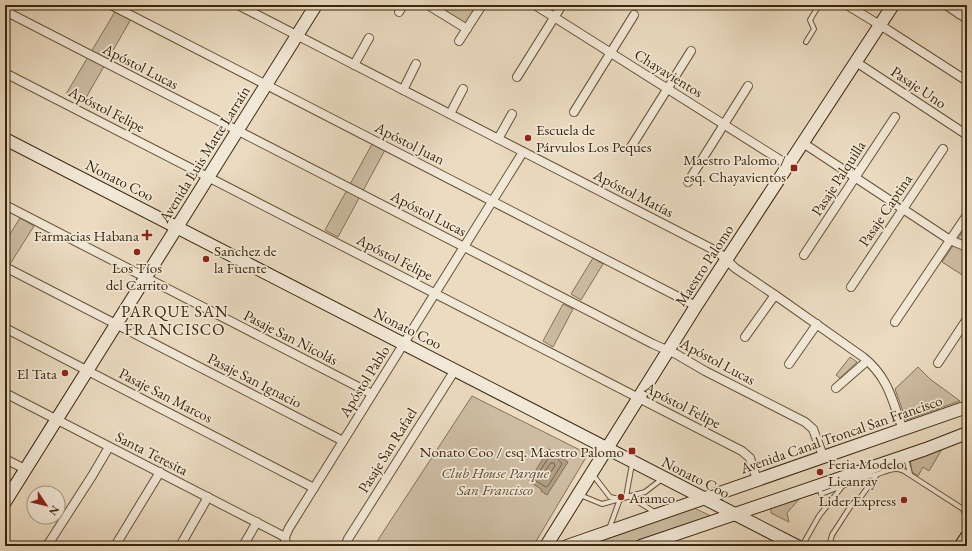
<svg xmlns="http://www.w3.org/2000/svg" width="972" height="551" viewBox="0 0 972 551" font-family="'EB Garamond',serif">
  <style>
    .green { fill: #cdbca2; stroke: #847256 }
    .water { fill: #af9e83; stroke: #806e53 }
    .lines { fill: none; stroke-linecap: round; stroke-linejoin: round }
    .shore { stroke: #746247; stroke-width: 1 }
    .lane-casing { stroke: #665438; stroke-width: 6 }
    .street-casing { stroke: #665438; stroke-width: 10 }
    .secondary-casing { stroke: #3a270b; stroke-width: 14 }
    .primary-casing { stroke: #3a270b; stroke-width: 15 }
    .lane { stroke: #f2e8d7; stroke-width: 4 }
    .street { stroke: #f2e8d7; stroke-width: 8 }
    .secondary { stroke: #f2e8d7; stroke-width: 12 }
    .primary { stroke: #ebdbc1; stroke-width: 13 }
    .poi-dot { fill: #8f2418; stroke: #f2e8d7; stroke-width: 1.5 }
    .labels { text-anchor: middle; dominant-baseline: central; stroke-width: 3.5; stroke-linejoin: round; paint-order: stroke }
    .street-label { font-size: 15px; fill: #3a270b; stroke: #f2e8d7 }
    .poi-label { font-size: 15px; fill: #3a270b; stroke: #f2e8d7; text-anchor: end }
    .park-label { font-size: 15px; font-style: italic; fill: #5f4c31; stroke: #f2e8d7 }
    .neighbourhood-label { font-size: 16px; letter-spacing: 1px; fill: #3a270b; stroke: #f2e8d7 }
  </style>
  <rect width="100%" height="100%" fill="#ebdbc1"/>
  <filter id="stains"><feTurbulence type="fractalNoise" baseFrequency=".005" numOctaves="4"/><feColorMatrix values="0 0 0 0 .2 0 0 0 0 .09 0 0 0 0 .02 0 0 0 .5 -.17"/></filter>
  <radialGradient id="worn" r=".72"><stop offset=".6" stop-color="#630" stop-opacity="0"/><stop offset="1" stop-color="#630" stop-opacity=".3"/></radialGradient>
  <!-- green -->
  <g class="green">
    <path d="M433,5h45l-13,20z"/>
    <path d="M116,10l15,9 -48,84 -17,-9z"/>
    <path d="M372,144l13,6 -47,87 -13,-7z"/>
    <path d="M20,218l14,8 -29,46v-30z"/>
    <path d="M967,225v53l-25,-16z"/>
    <path d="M593,258l10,6 -22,36 -10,-6z"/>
    <path d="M563,304l10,5 -20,38 -10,-6z"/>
    <path d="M850,357l7,5 -17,16 -4,-3z"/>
    <path d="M918,367l12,12 30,22 -54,19 -11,-31z"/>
    <path d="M472,396l116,58 -53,89 -8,3h-153z"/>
    <path d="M942,449l-13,22 -6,-4 -5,9 -6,-4 -2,-13z"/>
    <path d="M801,497l-14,16 2,9 -18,-9v-5z"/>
    <path d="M694,508l17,8 -85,30h-41z"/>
  </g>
  <!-- water -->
  <path class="water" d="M549,449l19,13 -21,33 -6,-4 1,-1 -13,-9z"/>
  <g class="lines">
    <!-- shore -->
    <g class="shore">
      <path d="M550,456c4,0 10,4 12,8l-14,22 -2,1 -10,-6 -1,-2z"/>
      <path d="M551,463h3l1,3 -9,13h-2l-2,-2z"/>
    </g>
    <defs>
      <g id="lane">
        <path d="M806,42l8,-13 -4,-9 9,-15"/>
        <path d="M906,458l4,16"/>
        <path d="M593,475l17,22 10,2 -11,30"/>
        <path d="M819,487l2,7 48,-18c12,-1 24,-11 35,-5l59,38 4,11"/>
        <path d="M580,495l22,9 43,-12 17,-13"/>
        <path d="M629,496l27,17"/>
        <path d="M626,497l6,-33"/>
        <path d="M802,546l17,-30 22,-28"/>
        <path d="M829,546l3,-11 20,-31 8,-6 16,-22"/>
      </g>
      <g id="street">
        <path d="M111,5l585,301"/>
        <path d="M238,5l480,247 17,16 40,27 88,62c26,21 29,43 40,73"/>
        <path d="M428,5l39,24"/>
        <path d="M535,5l253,160"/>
        <path d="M847,5l41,25 79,51"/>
        <path d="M946,5l21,14"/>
        <path d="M5,11l648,333 23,10 29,17 100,51 8,7 10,27"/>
        <path d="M399,12l4,-7"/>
        <path d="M959,14l6,-9"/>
        <path d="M459,41l23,-36"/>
        <path d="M856,62l111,73"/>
        <path d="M354,65l15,-27"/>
        <path d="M5,73l737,378 8,7 7,22"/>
        <path d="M517,77l45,-72"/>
        <path d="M403,90l13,-26"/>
        <path d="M574,112l60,-97"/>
        <path d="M450,114l13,-25"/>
        <path d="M498,139l14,-25"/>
        <path d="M803,143l147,97 17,7"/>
        <path d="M631,147l60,-96"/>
        <path d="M688,182l60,-96"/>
        <path d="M5,205l367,189"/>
        <path d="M804,255l91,-138"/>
        <path d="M5,267l338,174"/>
        <path d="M851,287l92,-138"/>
        <path d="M895,322l72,-107"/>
        <path d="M5,328l309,160"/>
        <path d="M745,337l30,-42"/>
        <path d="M938,363l29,-44"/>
        <path d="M789,364l28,-40"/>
        <path d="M836,388l31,-27"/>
        <path d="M5,393l280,144"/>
        <path d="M5,459l20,10"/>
        <path d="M47,546l45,-70 17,-29"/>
        <path d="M115,546l45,-74"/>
        <path d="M180,546l28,-49"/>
        <path d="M243,546l14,-24"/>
        <path d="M286,546l-1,-9 4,-9 234,-376"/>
        <path d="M345,546l3,-7 107,-169"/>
      </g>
      <g id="secondary">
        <path d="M5,139l792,407"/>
        <path d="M5,502l311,-497"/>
        <path d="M546,546l150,-240 197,-301"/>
        <path d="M567,546l400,-139"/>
        <path d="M641,546l285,-97 41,-16"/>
      </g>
      <path id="primary" d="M961,546l6,-9"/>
    </defs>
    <!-- lane casing -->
    <use href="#lane" class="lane-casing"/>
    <!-- street casing -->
    <use href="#street" class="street-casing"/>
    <!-- secondary casing -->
    <use href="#secondary" class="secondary-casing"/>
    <!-- primary casing -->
    <use href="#primary" class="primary-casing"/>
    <!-- lane -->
    <use href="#lane" class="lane"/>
    <!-- street -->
    <use href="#street" class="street"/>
    <!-- secondary -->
    <use href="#secondary" class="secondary"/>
    <!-- primary -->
    <use href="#primary" class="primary"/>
  </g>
  <!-- markers -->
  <g class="poi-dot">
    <circle cx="528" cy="138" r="4"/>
    <rect x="790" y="164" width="8" height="8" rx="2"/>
    <path d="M145 229h4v4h4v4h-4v4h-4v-4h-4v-4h4z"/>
    <circle cx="137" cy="252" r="4"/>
    <circle cx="206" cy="259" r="4"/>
    <circle cx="65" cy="373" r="4"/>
    <rect x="628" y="447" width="8" height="8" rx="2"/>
    <circle cx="820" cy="472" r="4"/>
    <circle cx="621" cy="497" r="4"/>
    <circle cx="904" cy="500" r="4"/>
  </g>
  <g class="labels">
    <!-- street labels -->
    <g class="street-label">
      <text transform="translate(141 66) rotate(27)">Apóstol Lucas</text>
      <text transform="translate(669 73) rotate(32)">Chayavientos</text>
      <text transform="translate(919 87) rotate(34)">Pasaje Uno</text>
      <text transform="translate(107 109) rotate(27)">Apóstol Felipe</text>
      <text transform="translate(410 143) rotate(27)">Apóstol Juan</text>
      <text transform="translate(204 154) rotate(-58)">Avenida Luis Matte Larraín</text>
      <text transform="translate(838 178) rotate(-57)">Pasaje Palquilla</text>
      <text transform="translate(120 180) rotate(27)">Nonato Coo</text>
      <text transform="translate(634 193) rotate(27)">Apóstol Matías</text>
      <text transform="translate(885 210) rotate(-56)">Pasaje Captina</text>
      <text transform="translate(429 213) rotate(27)">Apóstol Lucas</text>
      <text transform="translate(395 257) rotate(27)">Apóstol Felipe</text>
      <text transform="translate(704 265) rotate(-57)">Maestro Palomo</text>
      <text transform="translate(408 328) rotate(27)">Nonato Coo</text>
      <text transform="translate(291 337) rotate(27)">Pasaje San Nicolás</text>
      <text transform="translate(718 361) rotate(28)">Apóstol Lucas</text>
      <text transform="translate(255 380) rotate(27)">Pasaje San Ignacio</text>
      <text transform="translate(364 381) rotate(-58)">Apóstol Pablo</text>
      <text transform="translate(166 395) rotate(27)">Pasaje San Marcos</text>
      <text transform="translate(683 405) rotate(27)">Apóstol Felipe</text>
      <text transform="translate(841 434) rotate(-19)">Avenida Canal Troncal San Francisco</text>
      <text transform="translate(387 450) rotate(-58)">Pasaje San Rafael</text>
      <text transform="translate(152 453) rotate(27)">Santa Teresita</text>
      <text transform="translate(696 477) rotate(27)">Nonato Coo</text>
    </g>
    <!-- poi labels -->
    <g class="poi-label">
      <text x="536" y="129" text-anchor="start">Escuela de<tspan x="536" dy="17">Párvulos Los Peques</tspan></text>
      <text x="786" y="159">Maestro Palomo /<tspan x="786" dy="17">esq. Chayavientos</tspan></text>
      <text x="139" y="235">Farmacias Habana</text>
      <text x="214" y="250" text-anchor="start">Sanchez de<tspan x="214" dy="17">la Fuente</tspan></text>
      <text x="137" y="267" text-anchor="middle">Los Tíos<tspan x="137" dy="17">del Carrito</tspan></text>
      <text x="57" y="373">El Tata</text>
      <text x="624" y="451">Nonato Coo / esq. Maestro Palomo</text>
      <text x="828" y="463" text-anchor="start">Feria Modelo<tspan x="828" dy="17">Licanray</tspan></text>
      <text x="629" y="497" text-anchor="start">Aramco</text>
      <text x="896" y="500">Lider Express</text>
    </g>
    <!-- park labels -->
    <g class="park-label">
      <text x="495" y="472">Club House Parque<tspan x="495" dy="17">San Francisco</tspan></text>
    </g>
    <!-- neighbourhood labels -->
    <g class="neighbourhood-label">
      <text x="175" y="311">PARQUE SAN<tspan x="175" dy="18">FRANCISCO</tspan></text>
    </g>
  </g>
  <!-- margin -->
  <rect width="972" height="551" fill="none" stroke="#ebdbc1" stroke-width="20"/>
  <rect x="6" y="6" width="960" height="539" fill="none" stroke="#3a270b" stroke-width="2"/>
  <rect x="10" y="10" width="952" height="531" fill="none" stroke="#3a270b"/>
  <!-- north arrow -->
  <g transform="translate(46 505) rotate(125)"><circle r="19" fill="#f2e8d7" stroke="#a89b85"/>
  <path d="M0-3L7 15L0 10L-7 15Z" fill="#8f2418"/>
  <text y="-6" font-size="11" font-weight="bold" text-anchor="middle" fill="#3a270b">N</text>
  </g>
  <rect width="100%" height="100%" filter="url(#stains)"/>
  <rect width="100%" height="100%" fill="url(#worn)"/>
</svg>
